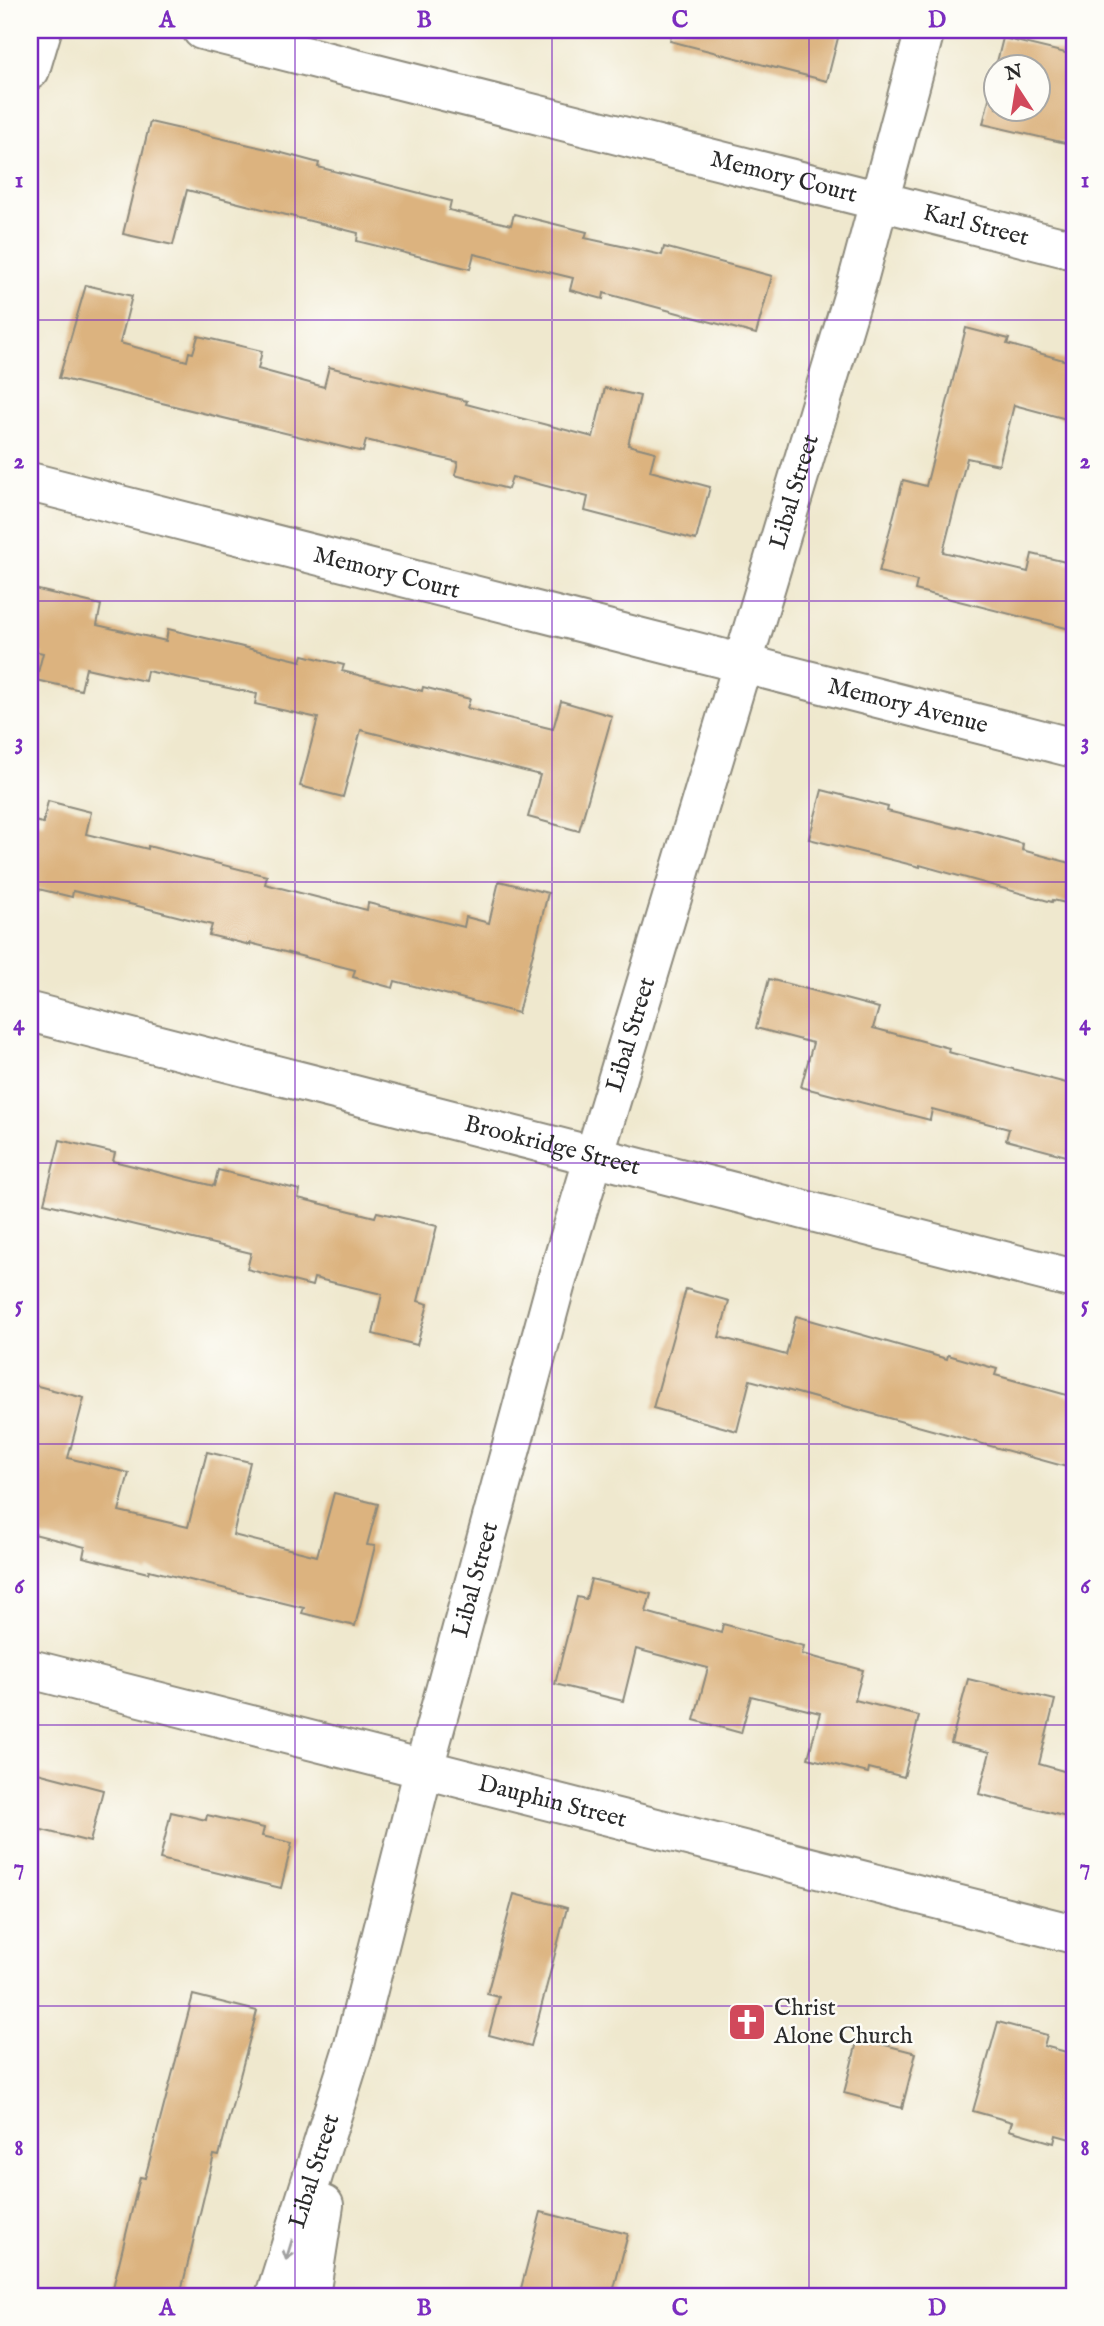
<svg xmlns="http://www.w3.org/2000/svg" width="1104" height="2326" viewBox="0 0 1104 2326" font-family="'IM FELL English',serif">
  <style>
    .building { fill: #dcb37f }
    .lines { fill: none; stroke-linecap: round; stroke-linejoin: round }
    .minor-casing { stroke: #8d8a7c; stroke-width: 42 }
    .tertiary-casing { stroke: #8d8a7c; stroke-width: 42 }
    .minor { stroke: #fff; stroke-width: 38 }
    .tertiary { stroke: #fff; stroke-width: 38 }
    .oneway { stroke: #a0a0a0 }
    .grid { fill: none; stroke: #7b2cbf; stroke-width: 2; stroke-opacity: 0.55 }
    .labels { text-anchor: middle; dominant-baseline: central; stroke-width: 5; stroke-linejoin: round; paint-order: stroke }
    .street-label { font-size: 24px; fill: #2b2b2b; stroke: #fdfcf7 }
    .poi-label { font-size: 24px; fill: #2b2b2b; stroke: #fdfcf7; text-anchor: start }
    .neatline { fill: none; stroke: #7b2cbf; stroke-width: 2.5 }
    .grid-label { font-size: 23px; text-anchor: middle; font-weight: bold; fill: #7b2cbf }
  </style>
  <rect width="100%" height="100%" fill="#fdfcf7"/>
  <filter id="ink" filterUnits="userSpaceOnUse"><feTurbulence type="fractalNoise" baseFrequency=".0143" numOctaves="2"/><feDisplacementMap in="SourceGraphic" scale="14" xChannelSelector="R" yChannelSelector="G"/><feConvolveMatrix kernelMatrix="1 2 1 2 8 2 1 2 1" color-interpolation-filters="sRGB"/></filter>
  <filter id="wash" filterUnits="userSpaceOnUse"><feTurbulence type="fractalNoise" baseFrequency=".00686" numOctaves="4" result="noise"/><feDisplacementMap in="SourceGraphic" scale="28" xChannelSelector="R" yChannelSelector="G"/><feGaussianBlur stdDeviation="1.57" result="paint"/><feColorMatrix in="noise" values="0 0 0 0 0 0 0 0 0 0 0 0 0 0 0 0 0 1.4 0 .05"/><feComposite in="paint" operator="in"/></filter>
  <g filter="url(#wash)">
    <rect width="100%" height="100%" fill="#efe8ce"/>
    <g id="blocks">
      <!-- building -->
      <g class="building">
        <path d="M672,30h168l-13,51 -157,-40z"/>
        <path d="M1003,38l71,17v90l-91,-21 13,-54v38h42v-42h-42z"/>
        <path d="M150,122l117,27 52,14 -1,4 133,34 -2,9 62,15 3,-11 73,18 -2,6 77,17 2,-8 108,29 -16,58 -152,-41 -1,6 -33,-9 3,-12 -99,-24 -4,15 -113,-28 1,-8 -171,-43 -14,55 -50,-11z"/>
        <path d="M86,285l46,11 -12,47 67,18 2,-9 4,1 5,-17 64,15 -4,18 66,18 5,-20 138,34 -1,3 127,33 12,-49 35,8 -12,49 27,7 -5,19 60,16 -14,53 -111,-29 3,-14 -76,-20 -4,12 -53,-14 3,-13 -92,-22 -3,12 -304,-74z"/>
        <path d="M966,328l43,11 -2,5 67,19v58l-60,-16 -15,60 -32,-7 -24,94 85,20 4,-18 42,10v66l-159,-40 2,-9 -38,-9 24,-92 23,6z"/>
        <path d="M30,588l71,17 -4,20 69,16 2,-12 133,32 2,-6 41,10 -2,6 80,20 1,-4 47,12 -3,9 86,21 8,-28 51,15 -33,115 -51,-14 12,-42 -179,-45 -18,67 -43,-11 18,-68 -63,-14 2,-10 -110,-23 -2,10 -59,-13 -5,22 -45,-10 7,-27 -13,-3z"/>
        <path d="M822,790l66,17 -1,4 70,17 1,-2 65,18 -1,6 52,14v41l-21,-5 -1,2 -132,-37v2l-111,-28z"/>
        <path d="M48,801l43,11 -5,22 62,15v-3l119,30 -2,8 102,26 1,-7 96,24 2,-10 23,6 10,-42 49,12 -30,120 -123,-32 -2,7 -40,-11 2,-7 -105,-27v2l-41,-10 3,-10 -78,-20 -61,-14 -1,6 -42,-10v-67l13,3z"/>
        <path d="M769,979l110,29 -6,20 76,20 -1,4 126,33v73l-68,-18 3,-11 -77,-20 -2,11 -129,-33 12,-44 -57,-15z"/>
        <path d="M60,1140l55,13 -2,8 101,25 4,-16 82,20 -2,8 77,19 2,-5 60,14 -19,75 10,3 -11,41 -44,-11 9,-40 -68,-16 -2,8 -65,-17 4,-16 -207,-50z"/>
        <path d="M686,1289l43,12 -10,36 67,18 10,-39 151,43 1,-4 49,14 -2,6 79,22v72l-324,-89 -13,51 -84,-23z"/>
        <path d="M30,1384l54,14 -16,60 61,15 -10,38 69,16 19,-75 43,10 -17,73 84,21 17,-63 44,11 -11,41 8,1 -20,80 -53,-13 2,-5 -155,-38 -1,3 -65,-16 2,-10 -55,-14z"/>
        <path d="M591,1579l60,15 -5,18 75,21 2,-9 81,22 -2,8 61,16 -8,30 64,16 -15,61 -35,-9 -1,5 -60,-15 12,-45 -69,-17 -10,37 -47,-13 14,-52 -72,-19 -13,52 -68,-17 22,-87 9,2z"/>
        <path d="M968,1679l87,21 -16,64 35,10v45l-95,-25 11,-42 -39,-9z"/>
        <path d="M30,1771l73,19 -13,52 -60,-15z"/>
        <path d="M171,1812l35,8 1,-5 57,13 -2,8 30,7 -11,45 -121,-29z"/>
        <path d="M514,1894l53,14 -36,138 -42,-11 10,-38 -12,-3z"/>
        <path d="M193,1995l64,16 -38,145 -5,-1 -34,141h-69l29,-119 5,1z"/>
        <path d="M998,2022l49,13 -3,11 30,8v86l-18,-5 -2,8 -45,-13 3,-8 -39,-11z"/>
        <path d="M858,2038l58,15 -14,55 -58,-15z"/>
        <path d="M541,2212l87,22 -16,62h-93z"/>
      </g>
    </g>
  </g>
  <g filter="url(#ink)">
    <use href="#blocks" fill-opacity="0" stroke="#8d8a7c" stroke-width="2"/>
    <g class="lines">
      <defs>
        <g id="minor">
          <path id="s1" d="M202,30l872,220"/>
          <path d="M30,70l12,-40"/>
          <path id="s2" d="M30,482l1044,266"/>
          <path id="s3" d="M30,1012l1044,267"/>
          <path id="s4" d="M30,1669l1044,265"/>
        </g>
        <g id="tertiary">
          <path id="s5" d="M275,2296l79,-251 70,-277 132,-485 302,-1003 67,-250"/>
          <path d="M310,2296l14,-91"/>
        </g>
      </defs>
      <!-- minor casing -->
      <use href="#minor" class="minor-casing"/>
      <!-- tertiary casing -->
      <use href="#tertiary" class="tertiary-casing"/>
      <!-- minor -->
      <use href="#minor" class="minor"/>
      <!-- tertiary -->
      <use href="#tertiary" class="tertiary"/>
    </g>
    <!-- one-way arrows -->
    <defs><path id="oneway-shaft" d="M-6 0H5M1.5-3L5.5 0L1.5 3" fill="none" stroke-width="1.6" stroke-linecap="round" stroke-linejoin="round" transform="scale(1.75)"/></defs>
    <use class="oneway" href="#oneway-shaft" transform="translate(289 2250) rotate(107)"/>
  </g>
  <!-- grid -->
  <path class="grid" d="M295,30v2266M552,30v2266M809,30v2266M30,320h1044M30,601h1044M30,882h1044M30,1163h1044M30,1444h1044M30,1725h1044M30,2006h1044"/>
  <!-- icons -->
  <defs>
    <symbol id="church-square" viewBox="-11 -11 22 22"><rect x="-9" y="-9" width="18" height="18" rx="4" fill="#d1495b" stroke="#fdfcf7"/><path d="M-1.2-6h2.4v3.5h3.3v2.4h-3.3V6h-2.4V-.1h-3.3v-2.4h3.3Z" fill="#fff"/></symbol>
  </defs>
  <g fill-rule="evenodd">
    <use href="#church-square" x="725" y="2000" width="44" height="44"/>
  </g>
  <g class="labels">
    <!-- street labels -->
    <g class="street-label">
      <text stroke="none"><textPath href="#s1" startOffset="600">Memory Court</textPath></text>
      <text stroke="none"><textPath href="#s1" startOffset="798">Karl Street</textPath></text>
      <text stroke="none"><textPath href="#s5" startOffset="1878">Libal Street</textPath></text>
      <text stroke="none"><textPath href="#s2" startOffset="368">Memory Court</textPath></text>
      <text stroke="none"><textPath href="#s2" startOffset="906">Memory Avenue</textPath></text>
      <text stroke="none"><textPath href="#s5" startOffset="1311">Libal Street</textPath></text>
      <text stroke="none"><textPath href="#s3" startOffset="539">Brookridge Street</textPath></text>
      <text stroke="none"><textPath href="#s5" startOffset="744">Libal Street</textPath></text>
      <text stroke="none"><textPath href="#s4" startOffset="539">Dauphin Street</textPath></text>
      <text stroke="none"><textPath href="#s5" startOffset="131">Libal Street</textPath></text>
    </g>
    <!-- poi labels -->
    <g class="poi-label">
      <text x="774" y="2008">Christ<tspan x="774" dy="28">Alone Church</tspan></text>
    </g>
  </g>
  <!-- margin -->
  <rect width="1104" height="2326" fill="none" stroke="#fdfcf7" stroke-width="77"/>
  <!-- north arrow -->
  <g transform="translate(1017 88) rotate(348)"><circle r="33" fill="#fdfcf7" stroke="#a9a8a5" stroke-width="2"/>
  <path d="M0-5L12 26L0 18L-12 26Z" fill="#d1495b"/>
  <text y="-10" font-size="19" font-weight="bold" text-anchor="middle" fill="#2b2b2b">N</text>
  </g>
  <rect x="38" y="38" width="1028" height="2250" class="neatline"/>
  <g class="grid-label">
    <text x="167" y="27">A</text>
    <text x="424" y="27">B</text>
    <text x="680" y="27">C</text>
    <text x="937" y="27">D</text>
    <text x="19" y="187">1</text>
    <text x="1085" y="187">1</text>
    <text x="19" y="468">2</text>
    <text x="1085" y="468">2</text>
    <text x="19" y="749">3</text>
    <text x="1085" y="749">3</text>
    <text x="19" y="1030">4</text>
    <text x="1085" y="1030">4</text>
    <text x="19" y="1312">5</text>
    <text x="1085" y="1312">5</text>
    <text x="19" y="1593">6</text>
    <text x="1085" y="1593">6</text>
    <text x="19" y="1874">7</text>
    <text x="1085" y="1874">7</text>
    <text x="19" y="2155">8</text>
    <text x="1085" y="2155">8</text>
    <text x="167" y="2315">A</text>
    <text x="424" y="2315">B</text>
    <text x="680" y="2315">C</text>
    <text x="937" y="2315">D</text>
  </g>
</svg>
